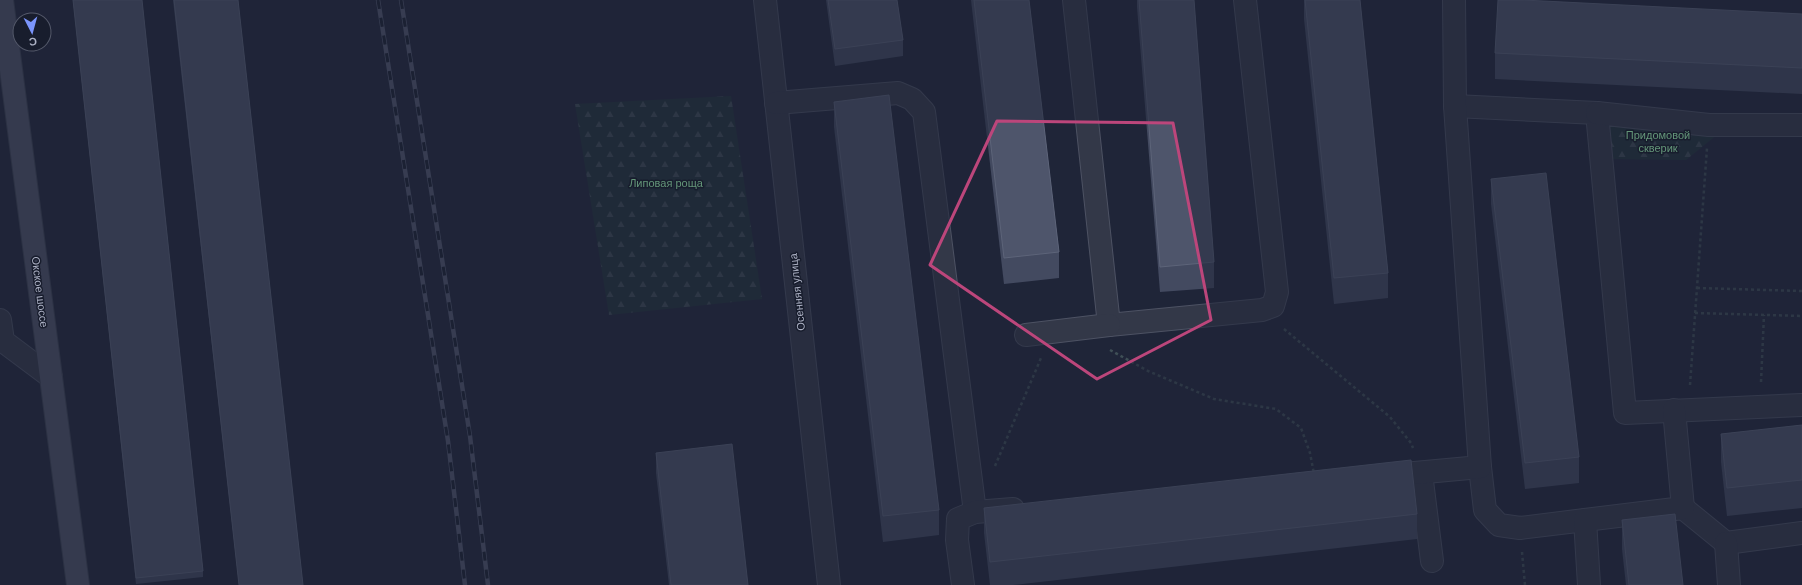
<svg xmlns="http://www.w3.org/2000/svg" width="1802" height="585" viewBox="0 0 1802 585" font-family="Helvetica,sans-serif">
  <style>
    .forest { fill: url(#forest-firs) }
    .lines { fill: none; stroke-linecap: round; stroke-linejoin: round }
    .minor-casing { stroke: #4d5263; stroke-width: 24 }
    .major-casing { stroke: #3c4152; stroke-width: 24 }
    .path { stroke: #3f4f56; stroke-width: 2.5; stroke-dasharray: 3 3; stroke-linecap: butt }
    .minor { stroke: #333848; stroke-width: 22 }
    .major { stroke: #505669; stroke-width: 22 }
    .rail-casing { stroke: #545a70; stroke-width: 4.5 }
    .rail { stroke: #181d2d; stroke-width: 3; stroke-dasharray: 9; stroke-linecap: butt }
    .wall { fill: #434a60 }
    .building { fill: #4e556b; stroke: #5d6479 }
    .marked { fill: none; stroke: #bc467b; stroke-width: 3; stroke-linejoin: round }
    .labels { text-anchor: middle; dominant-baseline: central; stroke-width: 3; stroke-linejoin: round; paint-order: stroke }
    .park-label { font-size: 11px; fill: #649679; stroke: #181d2d }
    .street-label { font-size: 11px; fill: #adb2c5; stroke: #181d2d }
  </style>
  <defs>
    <pattern id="forest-firs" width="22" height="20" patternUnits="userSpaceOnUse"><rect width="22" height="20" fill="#213239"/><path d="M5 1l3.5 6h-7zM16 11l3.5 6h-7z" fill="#3f4d54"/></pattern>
  </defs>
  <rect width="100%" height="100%" fill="#1f2538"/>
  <!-- forest -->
  <g class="forest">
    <path d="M731,96l31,203 -153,16 -34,-211z"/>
    <path d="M1609,123l120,2 -43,35 -78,-1z"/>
  </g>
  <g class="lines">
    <defs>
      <g id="minor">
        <path d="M765,0l64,585"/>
        <path d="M1074,0l35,325 153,-15 11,-4 4,-14 -32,-292"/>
        <path d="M776,103l122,-10 14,6 12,13 51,400"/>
        <path d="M1455,106l142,7 28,300 177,-8"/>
        <path d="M1597,113l112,12h93"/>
        <path d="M0,320l3,21 48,36"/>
        <path d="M1026,335l83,-10"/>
        <path d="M1480,467l5,43 14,15 21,3 65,-8"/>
        <path d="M1421,473l11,88"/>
        <path d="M1382,476l98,-9 -25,-361 -1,-106"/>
        <path d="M1683,508l43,35 76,-10"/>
        <path d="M1726,543l3,42"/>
        <path d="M963,585l-6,-45 1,-21 17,-7 38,-3"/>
        <path d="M1589,585l-4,-65 98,-12 -9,-98"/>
      </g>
      <path id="major" d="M2,0l76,585"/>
    </defs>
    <!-- minor casing -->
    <use href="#minor" class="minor-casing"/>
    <!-- major casing -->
    <use href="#major" class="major-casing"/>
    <!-- path -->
    <g class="path">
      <path d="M1697,288l105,3"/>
      <path d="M1695,313l107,3"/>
      <path d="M1284,329l106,88 21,26 2,5"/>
      <path d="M1110,350l38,21 66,28 62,10 25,19 9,25 4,21"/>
      <path d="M1761,382l3,-67"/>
      <path d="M1690,385l17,-237"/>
      <path d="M995,466l46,-108"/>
      <path d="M1522,552l3,33"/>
    </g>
    <!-- minor -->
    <use href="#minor" class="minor"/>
    <!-- major -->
    <use href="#major" class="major"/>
    <defs>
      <g id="rail">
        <path d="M378,0l70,441 17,144"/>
        <path d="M401,0l69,436 18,149"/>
      </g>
    </defs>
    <!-- rail casing -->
    <use href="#rail" class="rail-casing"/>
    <!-- rail -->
    <use href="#rail" class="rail"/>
  </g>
  <!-- wall -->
  <g class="wall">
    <path d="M73,0h69l61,571v6l-67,7z"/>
    <path d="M173,0h65l65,585h-64z"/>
    <path d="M826,0h71l6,40v16l-68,10z"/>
    <path d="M971,0h58l30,252v26l-55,6z"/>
    <path d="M1137,0h57l20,262v26l-54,4 -23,-285z"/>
    <path d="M1304,0h56l28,273v25l-54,6 -30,-285z"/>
    <path d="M1802,14v80l-307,-15v-26z"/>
    <path d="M834,102l105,408v25l-56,7 -49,-415z"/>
    <path d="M1491,179l88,278v26l-54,6 -34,-285z"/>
    <path d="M1802,425v83l-75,8 -6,-54v-28z"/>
    <path d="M656,453l92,132h-79l-13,-112z"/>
    <path d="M984,508l433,6v25l-404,46h-23l-6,-52z"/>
    <path d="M1622,520l61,65h-57l-4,-36z"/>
  </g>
  <!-- building -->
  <g class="building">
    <path d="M73,0h69l61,571 -67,7z"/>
    <path d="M174,0h64l65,585h-64z"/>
    <path d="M828,0h69l6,40 -68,9z"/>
    <path d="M974,0h55l30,252 -55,6z"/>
    <path d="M1139,0h55l20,262 -54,5z"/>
    <path d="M1305,0h55l28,273 -54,5z"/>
    <path d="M1498,0h25l279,14v54l-307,-15z"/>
    <path d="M889,95l50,415 -56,6 -49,-414z"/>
    <path d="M1546,173l33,284 -54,6 -34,-284z"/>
    <path d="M1802,425v55l-75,8 -6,-54z"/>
    <path d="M732,444l16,141h-77l-15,-132z"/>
    <path d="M1411,460l6,54 -427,48 -6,-54z"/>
    <path d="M1675,514l8,71h-54l-7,-65z"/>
  </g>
  <!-- marked area -->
  <path d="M0 0H1802V585H0ZM997,121l176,2 38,197 -114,59 -167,-114z" fill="#1f2538" fill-opacity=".55" fill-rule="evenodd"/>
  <path class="marked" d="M997,121l176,2 38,197 -114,59 -167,-114z"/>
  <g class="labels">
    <!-- park labels -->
    <g class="park-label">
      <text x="1658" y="135">Придомовой<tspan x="1658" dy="13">скверик</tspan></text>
      <text x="666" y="183">Липовая роща</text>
    </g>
    <!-- street labels -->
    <g class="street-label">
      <text transform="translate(40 292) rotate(83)">Окское шоссе</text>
      <text transform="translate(797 292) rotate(-96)">Осенняя улица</text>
    </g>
  </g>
  <!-- north arrow -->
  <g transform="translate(32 32) rotate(174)"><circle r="19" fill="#181d2d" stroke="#54596a"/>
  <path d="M0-3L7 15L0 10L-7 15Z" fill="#7b95fc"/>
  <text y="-6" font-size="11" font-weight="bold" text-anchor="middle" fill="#adb2c5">С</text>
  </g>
</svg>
